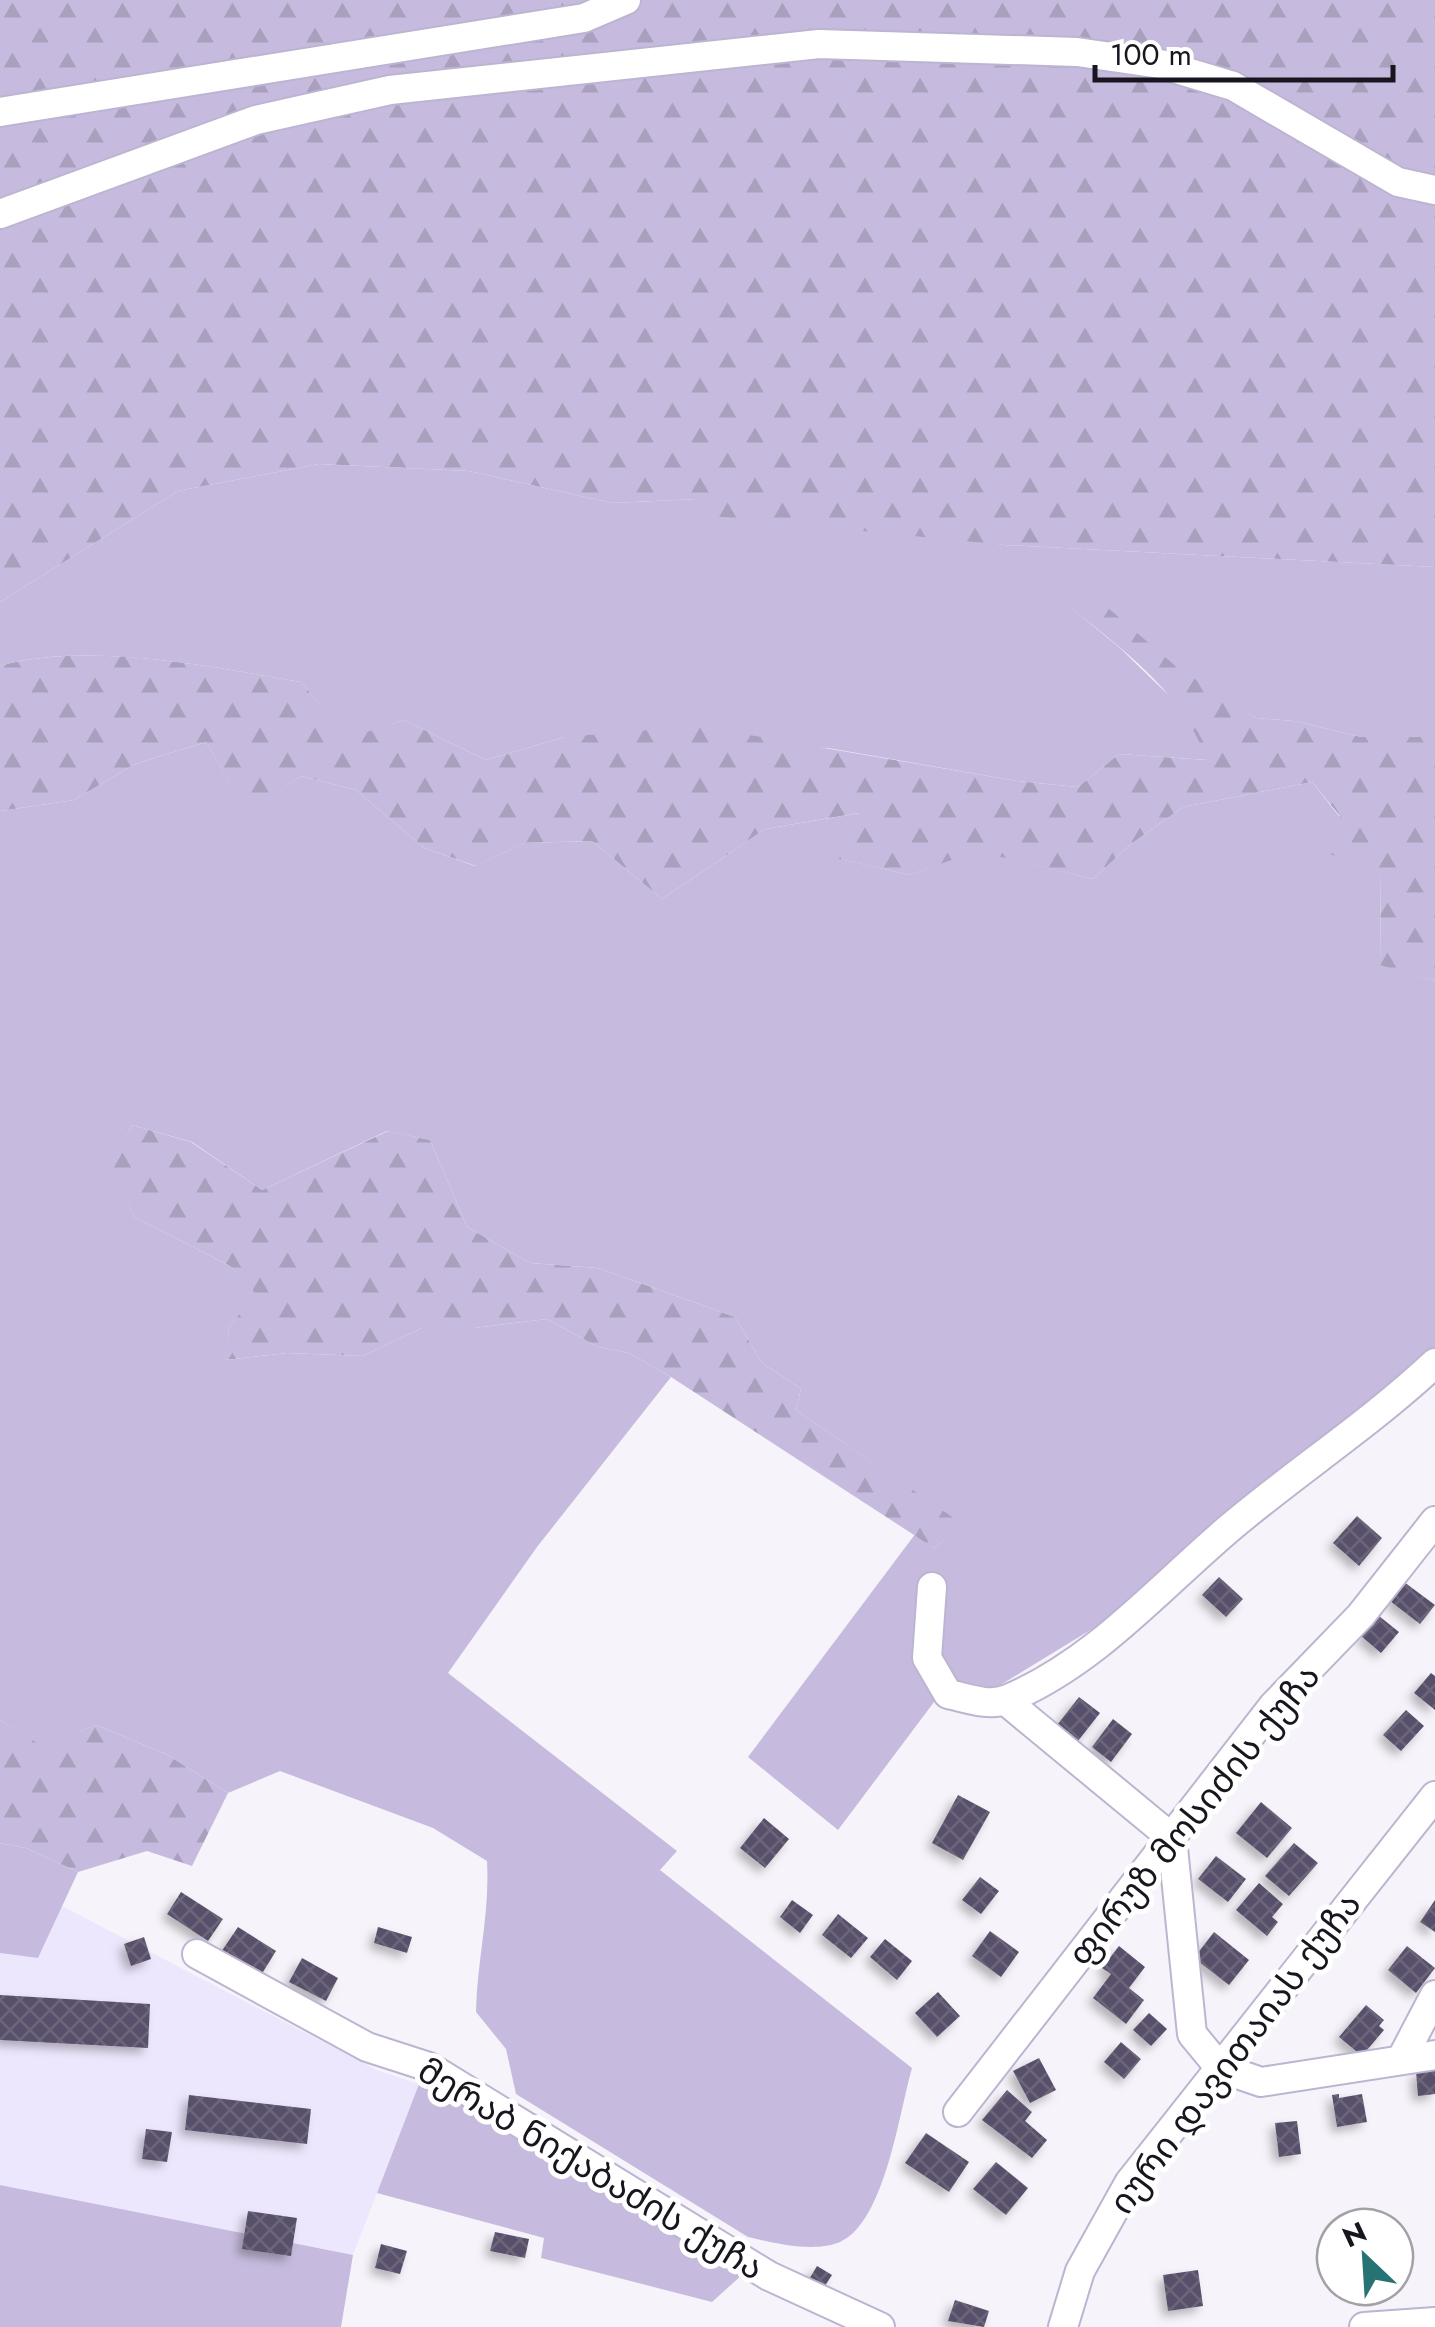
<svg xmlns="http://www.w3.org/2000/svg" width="1435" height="2327" viewBox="0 0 1435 2327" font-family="Jost,'Noto Sans Georgian',sans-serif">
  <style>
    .industrial { fill: #ede7fd }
    .grass { fill: #c6bbde }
    .forest { fill: url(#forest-firs) }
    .building { fill: url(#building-cross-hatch); filter: url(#shadow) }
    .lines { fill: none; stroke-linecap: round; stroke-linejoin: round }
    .minor-casing { stroke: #bdb4d1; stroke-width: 32 }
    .minor { stroke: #fff; stroke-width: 28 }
    .labels { text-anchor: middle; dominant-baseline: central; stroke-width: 10; stroke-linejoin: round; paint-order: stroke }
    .street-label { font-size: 35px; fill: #18151f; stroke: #fff }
  </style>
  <defs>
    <pattern id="forest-firs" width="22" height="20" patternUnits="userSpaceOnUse" patternTransform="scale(2.5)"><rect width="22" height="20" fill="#c6bbde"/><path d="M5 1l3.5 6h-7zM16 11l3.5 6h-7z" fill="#a9a0be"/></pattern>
    <pattern id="building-cross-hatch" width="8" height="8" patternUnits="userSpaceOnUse" patternTransform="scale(2.5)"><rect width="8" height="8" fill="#59506a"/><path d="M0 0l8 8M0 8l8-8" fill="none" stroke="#6c657a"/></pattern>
    <filter id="shadow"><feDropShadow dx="-5.5" dy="5.5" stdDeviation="5" flood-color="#0004"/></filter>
  </defs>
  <rect width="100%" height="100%" fill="#f6f4fa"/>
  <!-- industrial -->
  <path class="industrial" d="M62,1906l315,164 42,14 -66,171 -353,-70v-232l38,5z"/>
  <!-- grass -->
  <g class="grass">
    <path d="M319,464l150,7 143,32 85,-4 307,46 431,22v170h-74l-67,-16 -38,-3 -197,-120 61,50 67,65 21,47 -89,-6 -41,33 -61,-6 -189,-33 -263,-11 -79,23 -82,-40 -56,19 -47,-57c-89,-15 -214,-41 -301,-16v-64l178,-111z"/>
    <path d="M206,742l43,72 52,-38 55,14 68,58 51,18 50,-23 67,-2 70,58 103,-70 95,-16 -20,46 70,16 66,-25 117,29 38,-35 52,-37 129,-25 69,87 -1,95 55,17v369l-338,276 -108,66 -24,-4 -17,-12 -14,26 -96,128 -90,-73 168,-224 18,15 29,-23 -167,-115 5,-21 -39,-26 -27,-46 -137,-49 -68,-5 -63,-36 -37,-87 -43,-9 -125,59 -70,-48 -60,-17 -19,38 21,54 96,49 27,28 -28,33 -3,33 61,-7 75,3 60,-28h52l73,-9 51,28 31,6 42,24 -134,170 -89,126 229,178 -17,19 252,198c-13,45 -27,154 -72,174 -26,11 -66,1 -92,-5l-232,-143 -10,-45 -30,-37c1,-53 14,-97 11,-151l-54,-33 -153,-57 -52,22 -62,-39 -70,-29 -54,22 -42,-27v-909l74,-11 61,-36z"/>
    <path d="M0,1843l26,5 52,24 -40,86 -38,-5z"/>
    <path d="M419,2084l56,24 268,166 -31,28 -171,-44 3,-20 -167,-45z"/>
    <path d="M0,2185l353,70 -12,72h-341z"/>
  </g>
  <!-- forest -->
  <g class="forest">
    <path d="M0,0h1435v567l-431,-22 -292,-29 -15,-17 -85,4 -143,-32 -150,-7 -141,27 -178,111z"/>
    <path d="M1093,595l86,74 77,49 38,3 67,16h74v244l-55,-16 1,-95 -56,-17 15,-37 -28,-34 -129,25 -52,37 -38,35 -117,-28 -66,24 -71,-16 20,-46 -94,16 -103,70 -70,-58 -67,2 -49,23 -52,-18 -68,-58 -55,-14 -52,39 -43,-73 -71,22 -61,36 -74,11v-145c88,-25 212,1 301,16l47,56 56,-18 82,40 79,-23 132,-11 320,55 61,6 41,-33 88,6c-25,-71 -93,-117 -150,-163z"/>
    <path d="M132,1125l59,17 71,48 126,-59 42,9 37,87 63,36 68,5 137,49 27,46 39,26 -5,21 168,115 -30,23 -263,-171 -42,-24 -31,-6 -51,-28 -73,9h-52l-60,28 -75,-3 -62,7 4,-33 27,-33 -26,-28 -96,-49 -22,-54z"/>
    <path d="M0,1720l42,26 54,-21 70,29 62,39 -36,73 -45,-15 -69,21 -52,-24 -26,-5z"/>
  </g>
  <!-- building -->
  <g class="building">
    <path d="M1357,1516l25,22 -23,28 -26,-23z"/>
    <path d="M1219,1577l24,22 -17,18 -24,-22z"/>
    <path d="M1404,1582l31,23 -15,19 -30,-23z"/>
    <path d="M1379,1616l20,16 -18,21 -20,-17z"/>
    <path d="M1431,1673l4,3v34l-21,-17z"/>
    <path d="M1079,1697l21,16 -22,28 -21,-16z"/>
    <path d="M1406,1710l18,16 -23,25 -18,-16z"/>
    <path d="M1113,1719l19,15 -21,28 -19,-15z"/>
    <path d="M958,1795l32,17 -27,48 -31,-17z"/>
    <path d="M1261,1802l31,26 -25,30 -31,-25z"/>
    <path d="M764,1818l25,21 -24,29 -25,-20z"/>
    <path d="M1294,1843l24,20 -29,33 -24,-20z"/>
    <path d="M1216,1856l30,23 -18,23 -30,-23z"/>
    <path d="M980,1877l19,14 -18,23 -19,-14z"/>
    <path d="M1259,1883l24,21 -11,13 6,5 -11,14 -31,-26z"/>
    <path d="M181,1892l42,27 -15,22 -41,-27z"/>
    <path d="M792,1900l21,15 -13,18 -20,-16z"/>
    <path d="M1435,1900v32l-15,-10z"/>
    <path d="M838,1914l30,24 -17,20 -29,-23z"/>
    <path d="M238,1927l38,24 -18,29 -39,-25z"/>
    <path d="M378,1927l34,10 -5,16 -33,-10z"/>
    <path d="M990,1931l29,21 -18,25 -29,-21z"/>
    <path d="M1214,1932l35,28 -20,25 -35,-27z"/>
    <path d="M144,1937l7,22 -20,7 -7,-22z"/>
    <path d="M885,1939l27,22 -15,19 -27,-23z"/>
    <path d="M1119,1946l26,21 -16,21 15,12 -18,24 -33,-26 18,-24 -9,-6z"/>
    <path d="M1407,1946l28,22 -19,25 -28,-23z"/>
    <path d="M302,1958l36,20 -12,23 -37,-19z"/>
    <path d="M938,1992l22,24 -23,21 -22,-24z"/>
    <path d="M0,1995l150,9 -2,44 -148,-8z"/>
    <path d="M1366,2005l18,15 -5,6 5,4 -22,26 -23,-19z"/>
    <path d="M1149,2013l18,16 -16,17 -18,-16z"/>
    <path d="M1121,2042l20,17 -17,20 -20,-17z"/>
    <path d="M1039,2058l17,32 -26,13 -17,-32z"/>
    <path d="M1435,2070v24l-17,2 -2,-24z"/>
    <path d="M1007,2090l25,22 -7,9 22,19 -15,18 -50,-38z"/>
    <path d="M1339,2094v4l23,-4 5,28 -30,5 -5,-32z"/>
    <path d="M189,2095l122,14 -4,35 -122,-14z"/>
    <path d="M1297,2121l4,33 -22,3 -4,-34z"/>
    <path d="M146,2129l26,3 -5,30 -25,-3z"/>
    <path d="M926,2133l43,29 -20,30 -44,-29z"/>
    <path d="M996,2162l32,26 -22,27 -33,-26z"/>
    <path d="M248,2211l49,7 -6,38 -49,-7z"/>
    <path d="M495,2232l34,7 -4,19 -35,-7z"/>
    <path d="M381,2244l26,7 -7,23 -25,-6z"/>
    <path d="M817,2266l15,9 -13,20 -14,-9z"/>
    <path d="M1198,2270l5,36 -35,5 -5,-36z"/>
    <path d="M955,2300l34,11 -5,16 -36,-6z"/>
  </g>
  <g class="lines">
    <defs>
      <g id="minor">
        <path d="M0,112l584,-94 42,-18"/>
        <path d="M0,214l256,-94 134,-30 429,-46 258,8 83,12 73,22 165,96 37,8"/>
        <path d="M932,1587l-5,71 21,36c19,4 41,13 60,5 86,-36 149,-109 218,-168 68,-58 144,-107 209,-168"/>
        <path d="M1006,1701l166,137 20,196 28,34 41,14 174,-27"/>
        <path d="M197,1954l170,93 62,20 340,209 111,51"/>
        <path d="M1402,2058l33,-63"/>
        <path d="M958,2112l315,-406 88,-91 74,-94"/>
        <path d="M1063,2327l17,-56 49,-88 306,-387"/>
        <path d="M1364,2327l71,-5"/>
      </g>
    </defs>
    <!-- minor casing -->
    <use href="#minor" class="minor-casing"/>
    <!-- minor -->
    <use href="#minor" class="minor"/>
  </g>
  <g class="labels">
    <!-- street labels -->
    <g class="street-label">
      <text transform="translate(1194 1815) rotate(-51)">ფირუზ მოსიძის ქუჩა</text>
      <text transform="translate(1235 2053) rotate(-53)">იური დავითაიას ქუჩა</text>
      <text transform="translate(591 2169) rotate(31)">მერაბ ნიქაბაძის ქუჩა</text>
    </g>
  </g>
  <!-- north arrow -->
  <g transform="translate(1365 2257) rotate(335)"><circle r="48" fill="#ffffff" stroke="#a3a1a5" stroke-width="2.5"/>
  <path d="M0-8L18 38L0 25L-18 38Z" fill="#277272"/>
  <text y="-15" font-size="28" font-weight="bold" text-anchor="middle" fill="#18151f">N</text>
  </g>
  <!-- scale -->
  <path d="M1095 65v15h298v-15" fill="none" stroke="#18151f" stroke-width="5"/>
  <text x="1110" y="65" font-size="30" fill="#18151f" stroke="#ffffff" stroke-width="8" paint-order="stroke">100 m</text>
</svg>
